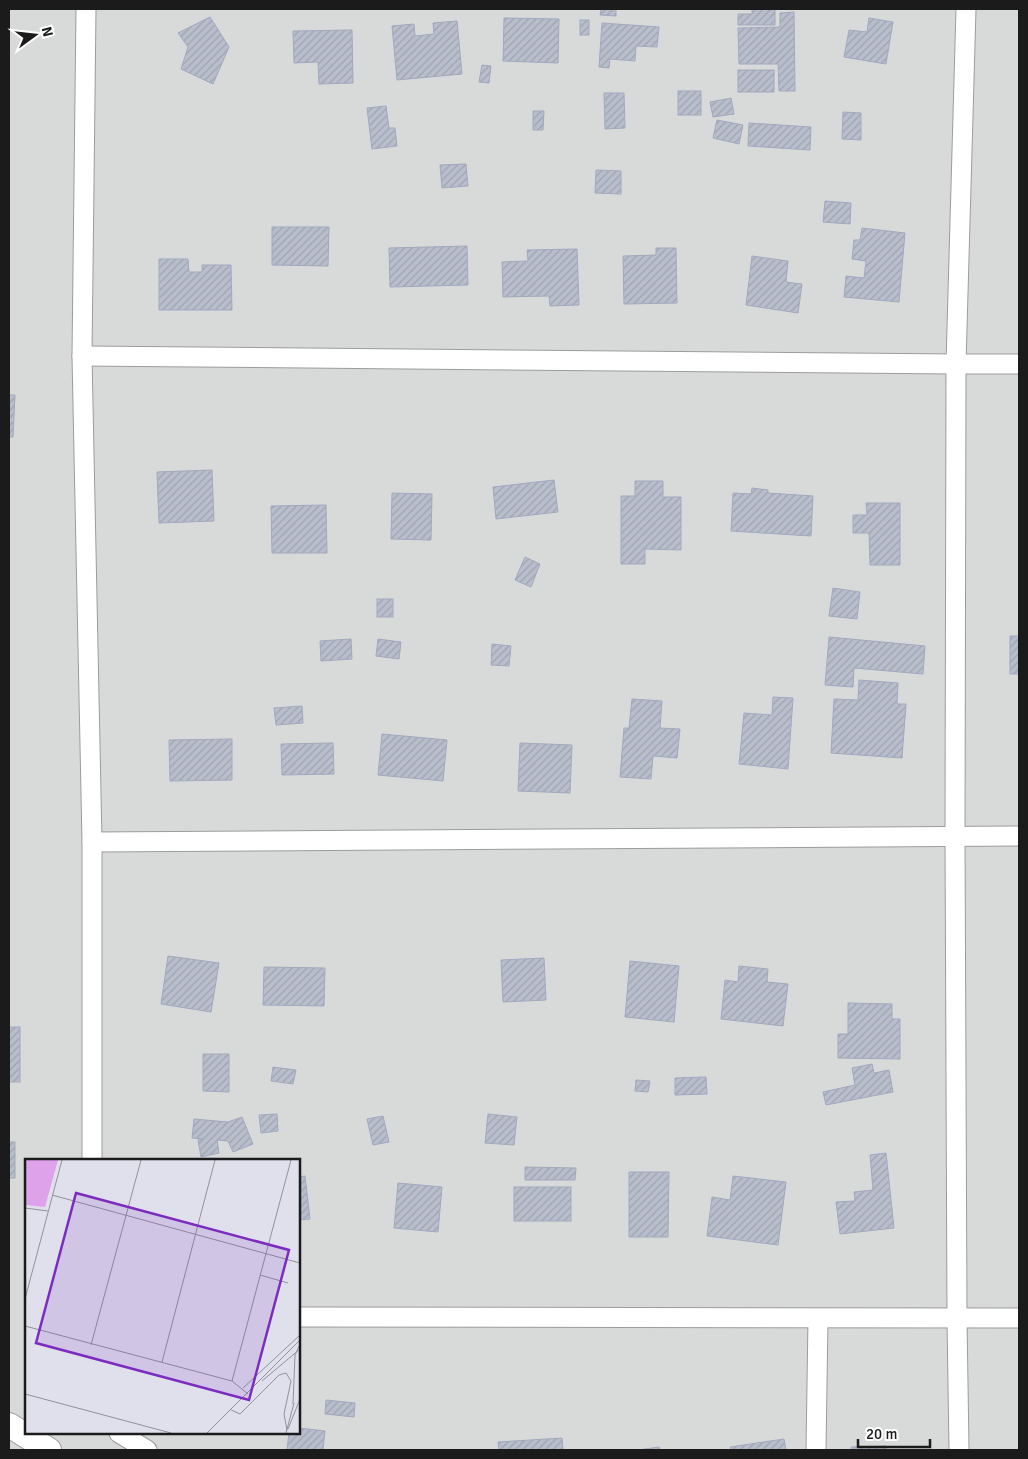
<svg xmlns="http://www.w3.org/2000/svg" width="1028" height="1459" viewBox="0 0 1028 1459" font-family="Signika,sans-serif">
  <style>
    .residential { fill: #d8d9d9; fill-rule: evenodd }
    .building { fill: url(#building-hatch); stroke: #a2a9bf }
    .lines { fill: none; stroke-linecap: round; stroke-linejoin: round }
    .minor-casing { stroke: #9c9c9c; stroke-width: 21 }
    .tertiary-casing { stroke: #9c9c9c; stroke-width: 26 }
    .minor { stroke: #fff; stroke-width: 19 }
    .tertiary { stroke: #fff; stroke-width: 24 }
    .inset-road { fill: none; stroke: #919199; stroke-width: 1 }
    .view { fill: #7b2cbf; fill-opacity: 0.15; stroke: #7b2cbf; stroke-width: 2.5 }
    .inset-edge { fill: none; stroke: #1b1b1b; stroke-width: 2.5 }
  </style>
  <defs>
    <pattern id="building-hatch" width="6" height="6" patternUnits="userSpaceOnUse" patternTransform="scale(1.25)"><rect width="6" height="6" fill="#b9becd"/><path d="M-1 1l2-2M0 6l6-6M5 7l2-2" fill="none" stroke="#9ea3af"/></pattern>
  </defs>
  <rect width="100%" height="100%" fill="#e0e0ed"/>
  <!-- residential -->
  <path class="residential" d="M9,9h1010v1441h-1010zM26,1160h273v273h-273z"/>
  <!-- building -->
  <g class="building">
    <path d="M601,9h15v7l-16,-1z"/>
    <path d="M752,9h23v16h-37v-11h14z"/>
    <path d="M794,12l1,79h-16l-1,-27h-39l-1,-36 42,-1v-14z"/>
    <path d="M210,17l19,30 -16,37 -32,-15 7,-22 -10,-14z"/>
    <path d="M504,18l55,1 -1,44 -55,-2z"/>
    <path d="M869,18l24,4 -7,42 -42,-7 5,-27 18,2z"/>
    <rect x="580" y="20" width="9" height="15"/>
    <path d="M457,21l5,53 -65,6 -5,-54 22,-2 1,12 19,-2 -1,-11z"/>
    <path d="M602,23l57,4 -2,20 -21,-1 -1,15 -25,-2 -1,9 -10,-1z"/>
    <path d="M352,30l1,53 -34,1 -1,-22 -24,1 -1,-32z"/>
    <path d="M482,65l9,1 -2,17 -10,-1z"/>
    <rect x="738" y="70" width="36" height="22"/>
    <rect x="678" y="91" width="23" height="24"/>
    <path d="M604,93h20l1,35 -20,1z"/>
    <path d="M731,98l3,16 -21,3 -3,-15z"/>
    <path d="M386,106l3,22h6l2,18 -25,3 -5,-41z"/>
    <path d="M533,111h11l-1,19h-10z"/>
    <path d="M843,112l18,1v27l-19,-1z"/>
    <path d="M717,120l26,5 -4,19 -26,-6z"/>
    <path d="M749,123l62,4 -1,23 -62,-4z"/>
    <path d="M466,164l2,22 -26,2 -2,-23z"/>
    <path d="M596,170l25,1v23l-26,-1z"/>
    <path d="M825,201l26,2 -1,21 -27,-2z"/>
    <path d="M272,227h57l-1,39 -56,-1z"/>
    <path d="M862,228l43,5 -6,69 -55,-5 2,-21 18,2 2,-17 -14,-2 2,-19h6z"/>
    <path d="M467,246l1,39 -78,2 -1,-39z"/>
    <path d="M656,248h20l1,55 -53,1 -1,-48 33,-1z"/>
    <path d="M577,249l2,56 -29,1 -1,-10 -46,1 -1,-35 26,-1 -1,-11z"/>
    <path d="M752,256l36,5 -2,21 16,2 -4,29 -52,-8z"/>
    <path d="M159,259h29l1,13h13v-7h29l1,45h-73z"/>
    <path d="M9,395h6l-2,42h-4z"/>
    <path d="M212,470l2,51 -55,2 -2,-51z"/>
    <path d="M554,480l4,32 -62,7 -3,-32z"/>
    <path d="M635,481h28v16h18v53l-36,-1v15h-24v-68h14z"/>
    <path d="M752,488l16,2v3l45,3 -2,40 -80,-5 2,-38 18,1z"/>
    <path d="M392,493l40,1 -1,46 -40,-1z"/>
    <path d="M866,503h34v62h-30l-1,-32h-16v-18h14z"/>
    <path d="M326,505l1,48h-55l-1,-47z"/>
    <path d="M525,557l15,7 -9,23 -16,-7z"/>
    <path d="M833,588l27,4 -3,27 -28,-3z"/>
    <rect x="377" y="599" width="16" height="18"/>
    <rect x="1010" y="636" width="9" height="38"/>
    <path d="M829,637l96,9 -2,28 -69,-6 -1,19 -28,-2z"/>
    <path d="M351,639l1,20 -31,2 -1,-20z"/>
    <path d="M378,639l23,3 -2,17 -23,-3z"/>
    <path d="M492,644l19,2 -2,20 -18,-1z"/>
    <path d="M859,680l39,3 -1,21h9l-4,54 -71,-5 3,-54 24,1z"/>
    <path d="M773,697l20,1 -5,71 -49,-5 5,-51 28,2z"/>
    <path d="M632,699l30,2 -2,27 20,1 -3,29 -24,-2 -2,23 -31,-2 4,-49h5z"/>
    <path d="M302,706l1,17 -27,2 -2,-17z"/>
    <path d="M382,734l65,6 -4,41 -65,-6z"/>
    <path d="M232,739v41l-62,1 -1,-41z"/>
    <path d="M333,743l1,31 -52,1 -1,-31z"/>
    <path d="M520,743l52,2 -2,48 -52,-2z"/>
    <path d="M168,956l51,7 -8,49 -50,-8z"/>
    <path d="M544,958l2,42 -43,2 -2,-42z"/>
    <path d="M630,961l49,5 -5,56 -49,-5z"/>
    <path d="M739,966l29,3 -1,13 21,2 -5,42 -62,-7 4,-39 13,2z"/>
    <path d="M264,967l61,1 -1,38 -61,-1z"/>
    <path d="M848,1003l44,1v15h8v40l-62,-1v-24h10z"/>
    <rect x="9" y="1027" width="11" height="55"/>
    <path d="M203,1054h26v38l-26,-1z"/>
    <path d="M872,1064l2,9 15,-3 4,22 -67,13 -3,-13 32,-7 -3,-17z"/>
    <path d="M273,1067l23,3 -3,14 -22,-3z"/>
    <path d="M706,1077l1,17 -32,1v-17z"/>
    <path d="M636,1080l14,1 -2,11 -13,-1z"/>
    <path d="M277,1114l1,17 -17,2 -2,-18z"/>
    <path d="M488,1114l29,3 -3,28 -29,-2z"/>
    <path d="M383,1116l6,26 -16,3 -6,-26z"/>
    <path d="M242,1117l11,27 -20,8 -5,-11 -11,-1 2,13 -18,4 -3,-17 6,-1 -12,-1 2,-19 34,3z"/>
    <rect x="9" y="1142" width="6" height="36"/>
    <path d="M886,1153l8,75 -54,6 -4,-32 19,-1 -1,-9 19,-2 -3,-35z"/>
    <path d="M525,1167l51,1 -1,12h-50z"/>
    <path d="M629,1172h40l-1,65h-39z"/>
    <path d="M305,1176l5,43 -11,1v-43z"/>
    <path d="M733,1176l53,6 -8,63 -71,-9 5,-39 18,3z"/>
    <path d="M398,1183l44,4 -4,45 -44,-4z"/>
    <rect x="514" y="1187" width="57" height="34"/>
    <path d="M326,1400l29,3 -1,14 -29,-3z"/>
    <path d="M299,1428l26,3 -2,19h-36l2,-17h10z"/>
    <path d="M562,1438l1,12h-64l-1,-8z"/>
    <path d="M784,1439l2,11h-55l-1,-3z"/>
    <path d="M886,1446v4h-35v-3z"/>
    <path d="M659,1447l1,3h-22z"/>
  </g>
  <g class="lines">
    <defs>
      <g id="minor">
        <path d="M86,9l-4,347 10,486v318"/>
        <path d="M82,356l874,8h63"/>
        <path d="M92,842l927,-6"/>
        <path d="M299,1317l720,1"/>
        <path d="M119,1433l28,17"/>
        <path d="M816,1450l2,-131"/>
        <path d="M959,1450l-2,-132 -2,-482 1,-472 10,-355"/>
      </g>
      <path id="tertiary" d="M9,1425l40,25"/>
    </defs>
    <!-- minor casing -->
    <use href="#minor" class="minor-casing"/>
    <!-- tertiary casing -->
    <use href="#tertiary" class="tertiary-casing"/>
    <!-- minor -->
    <use href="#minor" class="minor"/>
    <!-- tertiary -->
    <use href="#tertiary" class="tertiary"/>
  </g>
  <!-- overview -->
  <g transform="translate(25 1159)">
    <rect width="275" height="275" fill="#e0e0ed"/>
    <path d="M0,1h33l-13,47 -20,-2z" fill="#dda2ea"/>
    <path class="inset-road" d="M27,36l248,68M0,49l23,3M235,116l28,8M0,140l37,-139M0,167l207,55 16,13M66,186l50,-185M137,203l53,-202M207,222l59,-221M237,222l38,-32M218,229l57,-53M0,235l146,39M268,245l2,-49 5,-11M206,251l9,4 39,-39 7,-2 5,8 -7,33 3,16M263,270l12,-30M182,274l93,-93M261,274l8,-30"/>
    <path class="view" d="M51,34l213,57 -40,150 -213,-57z"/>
    <rect width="275" height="275" class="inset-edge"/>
  </g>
  <!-- border -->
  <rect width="1028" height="1459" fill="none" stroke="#1b1b1b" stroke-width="20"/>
  <!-- north arrow -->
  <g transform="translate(35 35) rotate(75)" stroke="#ffffff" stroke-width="4" paint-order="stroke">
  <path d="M0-4L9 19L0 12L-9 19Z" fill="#1b1b1b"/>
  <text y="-8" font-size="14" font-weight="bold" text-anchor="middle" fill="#1b1b1b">N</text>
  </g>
  <!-- scale -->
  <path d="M858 1439v8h72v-8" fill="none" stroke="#1b1b1b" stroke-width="2.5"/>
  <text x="866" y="1439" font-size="15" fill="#1b1b1b" stroke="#ffffff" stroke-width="4" paint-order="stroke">20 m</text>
</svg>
